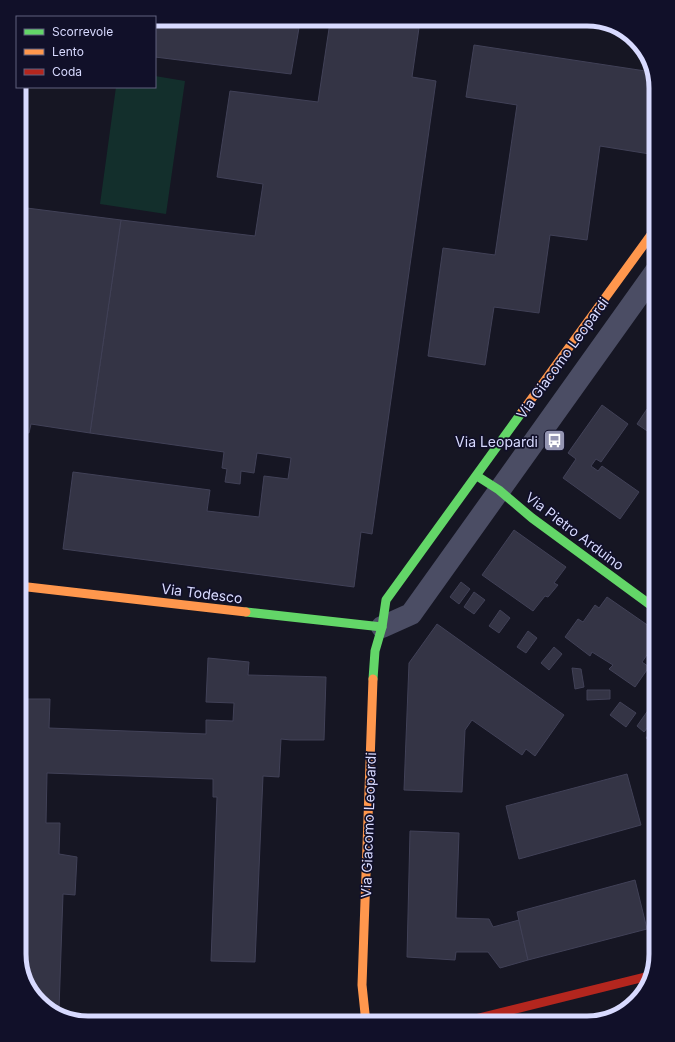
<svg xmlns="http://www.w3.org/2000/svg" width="675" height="1042" viewBox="0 0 675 1042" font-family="Inter,sans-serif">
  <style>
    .green { fill: #132f2c }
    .building { fill: #343445; stroke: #414157 }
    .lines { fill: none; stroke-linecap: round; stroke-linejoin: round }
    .street { stroke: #4b4d64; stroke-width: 22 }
    .fast { stroke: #63d668; stroke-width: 9 }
    .slow { stroke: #ff974d; stroke-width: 9 }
    .jam { stroke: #b3261e; stroke-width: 9 }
    .labels { text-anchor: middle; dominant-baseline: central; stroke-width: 3.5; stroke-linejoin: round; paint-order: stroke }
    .street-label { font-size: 14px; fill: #d8daff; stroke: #111029 }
    .poi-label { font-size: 14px; fill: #d8daff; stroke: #111029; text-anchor: end }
    .rim { fill: none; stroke: #d8daff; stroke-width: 5 }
  </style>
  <rect width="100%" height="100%" fill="#161623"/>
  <!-- green -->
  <path class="green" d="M155,76l30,5 -19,133 -66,-10 16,-117h39z"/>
  <!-- building -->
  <g class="building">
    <path d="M420,21l-8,56 24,4 -64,453 -11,-2 -7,55 -291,-38 10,-77 137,18 -3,21 52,6 5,-41 24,3 3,-21 -34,-5 -3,20 -13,-2 -1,13 -15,-2 2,-13 -5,-1 2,-16 -134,-19 31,-213 134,16 8,-52 -46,-7 13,-86 88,11 12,-80z"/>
    <path d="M300,22l-9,52 -136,-17v-34z"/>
    <path d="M474,45l178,27 2,10 -1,9 3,1v63l-56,-9 -13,94 -37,-5 -11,78 -45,-6 -9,58 -57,-9 15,-108 52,7 22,-150 -51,-8z"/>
    <path d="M19,207l102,13 -31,213 -59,-9 -2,9 -10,-1z"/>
    <path d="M602,405l26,19 -27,38 -5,-3 -5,7 7,5 4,-5 37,26 -19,27 -57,-41 13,-19 -8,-6z"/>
    <path d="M647,409l9,6v22l-19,-13z"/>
    <path d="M514,530l52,37 -12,16 4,2 -10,12 -3,-1 -12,15 -51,-36z"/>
    <path d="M461,582l9,7 -11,15 -9,-7z"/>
    <path d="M474,592l11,8 -11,14 -10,-7z"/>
    <path d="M607,597l49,34v11l-14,20 7,5 -14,20 -26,-18 4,-4 -21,-13 -2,4 -25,-19 13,-18 5,3 12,-17 4,3z"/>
    <path d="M500,610l10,8 -11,15 -10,-7z"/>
    <path d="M437,624l127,91 -29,41 -9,-7 -4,6 -50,-35 -7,10 -3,62 -58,-2 5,-127z"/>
    <path d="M528,631l9,7 -11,15 -9,-6z"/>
    <path d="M554,647l8,7 -13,16 -8,-7z"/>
    <path d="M208,658l41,4 -1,13 78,2 -2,63h-33l-10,-1 -2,38 -16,-1 -8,186 -44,-1 6,-164h-4v-18l-166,-6 -1,50h14l-1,31 18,3 -2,38 -12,-1 -4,115 -12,-1 -21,-23 -7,-31v-255h31l-1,29 157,6v-14l27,1 1,-18 -28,-1z"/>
    <path d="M19,659l8,1v12l-8,-1z"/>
    <path d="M572,668l9,1 3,18 -9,2z"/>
    <path d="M587,690h23v9l-23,1z"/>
    <path d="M620,702l16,11 -10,14 -16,-12z"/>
    <path d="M649,709l7,6v2l-12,15 -7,-6z"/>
    <path d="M656,725v16l-2,3 -8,-6z"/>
    <path d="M627,774l14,51 -122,34 -13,-53z"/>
    <path d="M410,831l49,2 -3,85 33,1 4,8 26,-7 9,40 -28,8 -12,-16h-32l-1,8 -48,-3z"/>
    <path d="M635,880l12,49 -119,31 -11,-48z"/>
  </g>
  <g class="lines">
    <!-- street -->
    <path class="street" d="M382,627l29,-13 245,-343"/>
    <!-- fast -->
    <g class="fast">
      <path d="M477,476l22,14 33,28 124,91"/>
      <path d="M246,612l136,15"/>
      <path d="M373,679l2,-28 7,-24 4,-27 136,-188"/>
    </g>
    <!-- slow -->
    <g class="slow">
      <path d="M522,412l134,-184"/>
      <path d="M19,586l227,26"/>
      <path d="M366,1023l-4,-38 11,-306"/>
    </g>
    <!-- jam -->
    <path class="jam" d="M459,1023l190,-47"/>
  </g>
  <!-- icons -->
  <defs>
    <symbol id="bus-square" viewBox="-11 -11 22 22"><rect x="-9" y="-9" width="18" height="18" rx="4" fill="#9495b2" stroke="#111029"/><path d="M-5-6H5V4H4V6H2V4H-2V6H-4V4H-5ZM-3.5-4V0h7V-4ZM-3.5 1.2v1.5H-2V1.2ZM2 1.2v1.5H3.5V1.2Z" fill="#fff"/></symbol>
  </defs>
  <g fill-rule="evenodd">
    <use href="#bus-square" x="542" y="428" width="25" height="25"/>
  </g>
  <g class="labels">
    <!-- street labels -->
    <g class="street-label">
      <text transform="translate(562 358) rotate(-54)">Via Giacomo Leopardi</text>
      <text transform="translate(575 531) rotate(37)">Via Pietro Arduino</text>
      <text transform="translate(202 593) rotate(7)">Via Todesco</text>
      <text transform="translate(368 825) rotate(-88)">Via Giacomo Leopardi</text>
    </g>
    <!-- poi labels -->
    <g class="poi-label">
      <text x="538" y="441">Via Leopardi</text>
    </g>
  </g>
  <!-- crop -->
  <path d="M0 0H675V1042H0ZM88 26H587A62 62 0 0 1 649 88V954A62 62 0 0 1 587 1016H88A62 62 0 0 1 26 954V88A62 62 0 0 1 88 26Z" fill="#111029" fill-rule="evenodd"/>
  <path class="rim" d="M88 26H587A62 62 0 0 1 649 88V954A62 62 0 0 1 587 1016H88A62 62 0 0 1 26 954V88A62 62 0 0 1 88 26Z"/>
  <!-- legend -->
  <rect x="16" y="16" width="140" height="72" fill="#111029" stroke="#61617f"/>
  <rect x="24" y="29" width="20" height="6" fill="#63d668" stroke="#61617f"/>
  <text x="52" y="36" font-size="12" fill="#d8daff">Scorrevole</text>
  <rect x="24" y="49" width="20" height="6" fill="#ff974d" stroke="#61617f"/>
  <text x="52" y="56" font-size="12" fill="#d8daff">Lento</text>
  <rect x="24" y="69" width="20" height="6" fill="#b3261e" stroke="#61617f"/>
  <text x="52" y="76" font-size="12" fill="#d8daff">Coda</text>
</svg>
